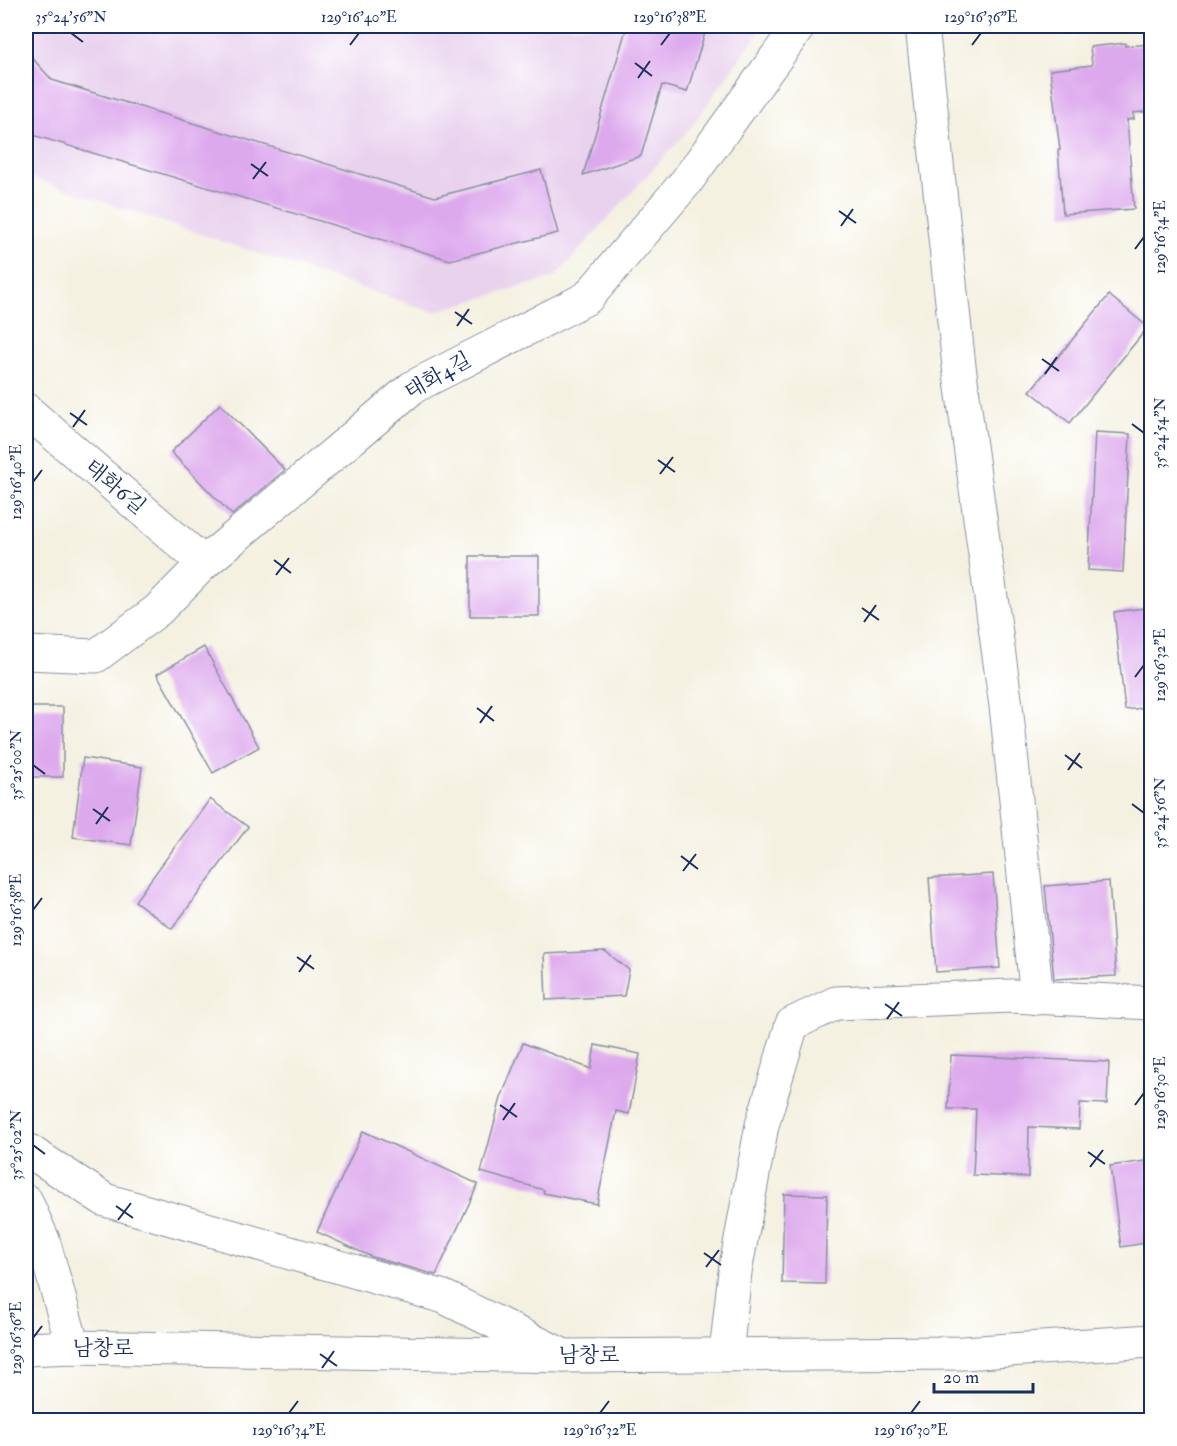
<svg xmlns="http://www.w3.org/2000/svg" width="1177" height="1446" viewBox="0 0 1177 1446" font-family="'IM FELL Double Pica','Noto Serif KR',serif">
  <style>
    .built { fill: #e9d2ee }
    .building { fill: #dda9ed }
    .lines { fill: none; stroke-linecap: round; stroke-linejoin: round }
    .minor-casing { stroke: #8890a0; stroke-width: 35 }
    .tertiary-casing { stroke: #8890a0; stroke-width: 35 }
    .primary-casing { stroke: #8890a0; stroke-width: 35 }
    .minor { stroke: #fff; stroke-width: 33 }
    .tertiary { stroke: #fff; stroke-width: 33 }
    .primary { stroke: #fff; stroke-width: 33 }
    .ticks { fill: none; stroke: #1b2f5e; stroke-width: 2 }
    .labels { text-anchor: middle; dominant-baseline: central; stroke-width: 6; stroke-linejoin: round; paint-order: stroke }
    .street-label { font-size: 21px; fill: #1b2f5e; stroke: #fff }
    .neatline { fill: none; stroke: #1b2f5e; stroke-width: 2 }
    .ticks-label { font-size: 15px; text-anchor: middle; fill: #1b2f5e }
  </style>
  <rect width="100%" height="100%" fill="#fff"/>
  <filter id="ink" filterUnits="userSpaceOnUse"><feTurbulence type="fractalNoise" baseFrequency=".0167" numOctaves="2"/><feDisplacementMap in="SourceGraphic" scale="12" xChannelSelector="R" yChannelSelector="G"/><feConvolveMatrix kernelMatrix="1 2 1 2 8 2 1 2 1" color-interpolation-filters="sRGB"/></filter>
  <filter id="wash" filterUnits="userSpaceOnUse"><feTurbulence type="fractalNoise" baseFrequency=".008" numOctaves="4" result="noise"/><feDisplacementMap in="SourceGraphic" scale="24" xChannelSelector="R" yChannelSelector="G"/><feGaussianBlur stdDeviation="1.35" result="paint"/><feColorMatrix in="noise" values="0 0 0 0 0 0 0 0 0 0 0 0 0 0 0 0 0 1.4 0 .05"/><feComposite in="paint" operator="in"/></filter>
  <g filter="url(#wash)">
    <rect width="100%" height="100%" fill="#f4f1e1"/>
    <!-- built -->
    <path class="built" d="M26,26h737l-72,101 -136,150 -122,35 -407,-136z"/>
    <g id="blocks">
      <!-- building -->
      <g class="building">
        <path d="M627,26h80l-20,66 -25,-7 -21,71 -58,19z"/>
        <path d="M1125,43v3l27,-2v67l-19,2 1,6 -7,1 7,89 -71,5 -5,-64h2l-10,-80 42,-5 -2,-18z"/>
        <path d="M26,51l26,29 383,117 106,-27 17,63 -108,27 -424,-127z"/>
        <path d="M1109,295l39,32 -78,96 -40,-32z"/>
        <path d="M220,404l65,66 -53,45 -61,-63z"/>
        <path d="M1095,432l35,2 -7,138 -35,-2z"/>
        <rect x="470" y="556" width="69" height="60"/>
        <path d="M1152,607v100l-27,3 -11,-98z"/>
        <path d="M204,647l55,100 -46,26 -56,-99z"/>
        <rect x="26" y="707" width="37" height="70"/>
        <path d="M83,758l59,9 -11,78 -58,-8z"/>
        <path d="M210,799l38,28 -76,102 -37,-28z"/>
        <path d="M993,874l7,94 -64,4 -7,-94z"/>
        <path d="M1109,881l7,95 -62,3 -9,-93z"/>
        <path d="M605,951l24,19 -5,26 -78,4 -2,-46z"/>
        <path d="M523,1043l68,26 4,-24 45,9 -11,60 -13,-3 -19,93 -54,-11 1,-3 -63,-18 20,-74z"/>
        <path d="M951,1055l158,7 -2,42 -27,-1 -1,26 -50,-2 -1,50 -55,-2 3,-66h-28z"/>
        <path d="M363,1131l115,53 -42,91 -64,-18 -55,-25z"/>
        <path d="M1152,1160v82l-31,5 -11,-81z"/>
        <path d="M784,1194l43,1 -2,89 -43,-1z"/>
      </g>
    </g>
  </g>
  <g filter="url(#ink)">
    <use href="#blocks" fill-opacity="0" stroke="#8890a0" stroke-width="1.5"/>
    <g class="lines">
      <defs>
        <g id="minor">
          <path d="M922,26l37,340 47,340 31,292"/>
          <path d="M26,410l178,153"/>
          <path d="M26,653l70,3 62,-46 46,-47 209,-176 174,-89 99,-116 113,-156"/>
          <path d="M26,1149l79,51 339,97 120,59"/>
          <path d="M726,1354l9,-82 27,-147 30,-101 44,-21 176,-7 140,7"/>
        </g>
        <path id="tertiary" d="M26,1201l17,39 30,107"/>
        <path id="primary" d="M26,1349l47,-2 491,9 399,-3 189,-12"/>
      </defs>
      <!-- minor casing -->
      <use href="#minor" class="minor-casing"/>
      <!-- tertiary casing -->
      <use href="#tertiary" class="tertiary-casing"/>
      <!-- primary casing -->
      <use href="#primary" class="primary-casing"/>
      <!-- minor -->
      <use href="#minor" class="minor"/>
      <!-- tertiary -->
      <use href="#tertiary" class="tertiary"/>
      <!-- primary -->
      <use href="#primary" class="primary"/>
    </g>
  </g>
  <!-- ticks -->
  <path class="ticks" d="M71,33l12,9M350,45l9,-12M661,45l9,-12M972,45l9,-12M635,63l17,13M638,78l12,-17M251,164l17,12M253,179l13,-17M839,211l17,12M841,226l12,-17M1135,249l9,-12M455,312l17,12M457,326l12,-17M1042,359l17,12M1045,374l12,-17M70,413l17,12M1132,424l12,9M73,427l12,-17M658,460l17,12M660,474l13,-17M33,482l9,-12M274,560l17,13M276,575l13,-17M862,608l17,12M864,622l12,-17M1135,677l9,-12M477,708l17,13M480,723l12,-17M1065,755l17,13M33,765l12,9M1068,770l12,-17M1132,804l12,9M93,809l17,12M96,824l12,-17M681,856l17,13M683,871l13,-17M33,910l9,-12M297,957l17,12M299,972l12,-17M885,1004l17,12M887,1019l12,-17M500,1105l17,12M1135,1105l9,-12M503,1120l12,-17M33,1145l12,9M1088,1152l17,12M1090,1167l13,-17M116,1206l17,12M118,1220l13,-17M704,1253l17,12M706,1267l13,-17M33,1338l9,-12M320,1354l17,12M322,1368l12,-17M289,1413l9,-12M600,1413l9,-12M911,1413l9,-12"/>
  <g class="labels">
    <!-- street labels -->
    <g class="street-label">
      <text transform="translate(438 376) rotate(-30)">태화4길</text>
      <text transform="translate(115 487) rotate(40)">태화6길</text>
      <text x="103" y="1348">남창로</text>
      <text x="589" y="1355">남창로</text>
    </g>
  </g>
  <!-- margin -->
  <rect width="1177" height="1446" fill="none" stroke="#fff" stroke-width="66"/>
  <!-- scale -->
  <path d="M934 1383v9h99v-9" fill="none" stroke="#1b2f5e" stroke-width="3"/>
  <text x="943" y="1383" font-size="18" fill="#1b2f5e" stroke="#ffffff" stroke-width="4.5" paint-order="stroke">20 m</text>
  <rect x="33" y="33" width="1111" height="1380" class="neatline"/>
  <g class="ticks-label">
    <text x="71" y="22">35°24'56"N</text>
    <text x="359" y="22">129°16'40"E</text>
    <text x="670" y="22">129°16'38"E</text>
    <text x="981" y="22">129°16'36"E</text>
    <text transform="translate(1160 237) rotate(-90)" y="5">129°16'34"E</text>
    <text transform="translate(1160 433) rotate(-90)" y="5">35°24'54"N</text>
    <text transform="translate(16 482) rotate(-90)" y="5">129°16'40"E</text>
    <text transform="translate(1160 665) rotate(-90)" y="5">129°16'32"E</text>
    <text transform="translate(16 765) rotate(-90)" y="5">35°25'00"N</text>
    <text transform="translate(1160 813) rotate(-90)" y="5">35°24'56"N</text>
    <text transform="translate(16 910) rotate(-90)" y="5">129°16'38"E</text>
    <text transform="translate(1160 1093) rotate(-90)" y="5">129°16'30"E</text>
    <text transform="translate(16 1145) rotate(-90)" y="5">35°25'02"N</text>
    <text transform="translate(16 1338) rotate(-90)" y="5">129°16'36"E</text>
    <text x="289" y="1435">129°16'34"E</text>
    <text x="600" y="1435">129°16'32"E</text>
    <text x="911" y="1435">129°16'30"E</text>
  </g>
</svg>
